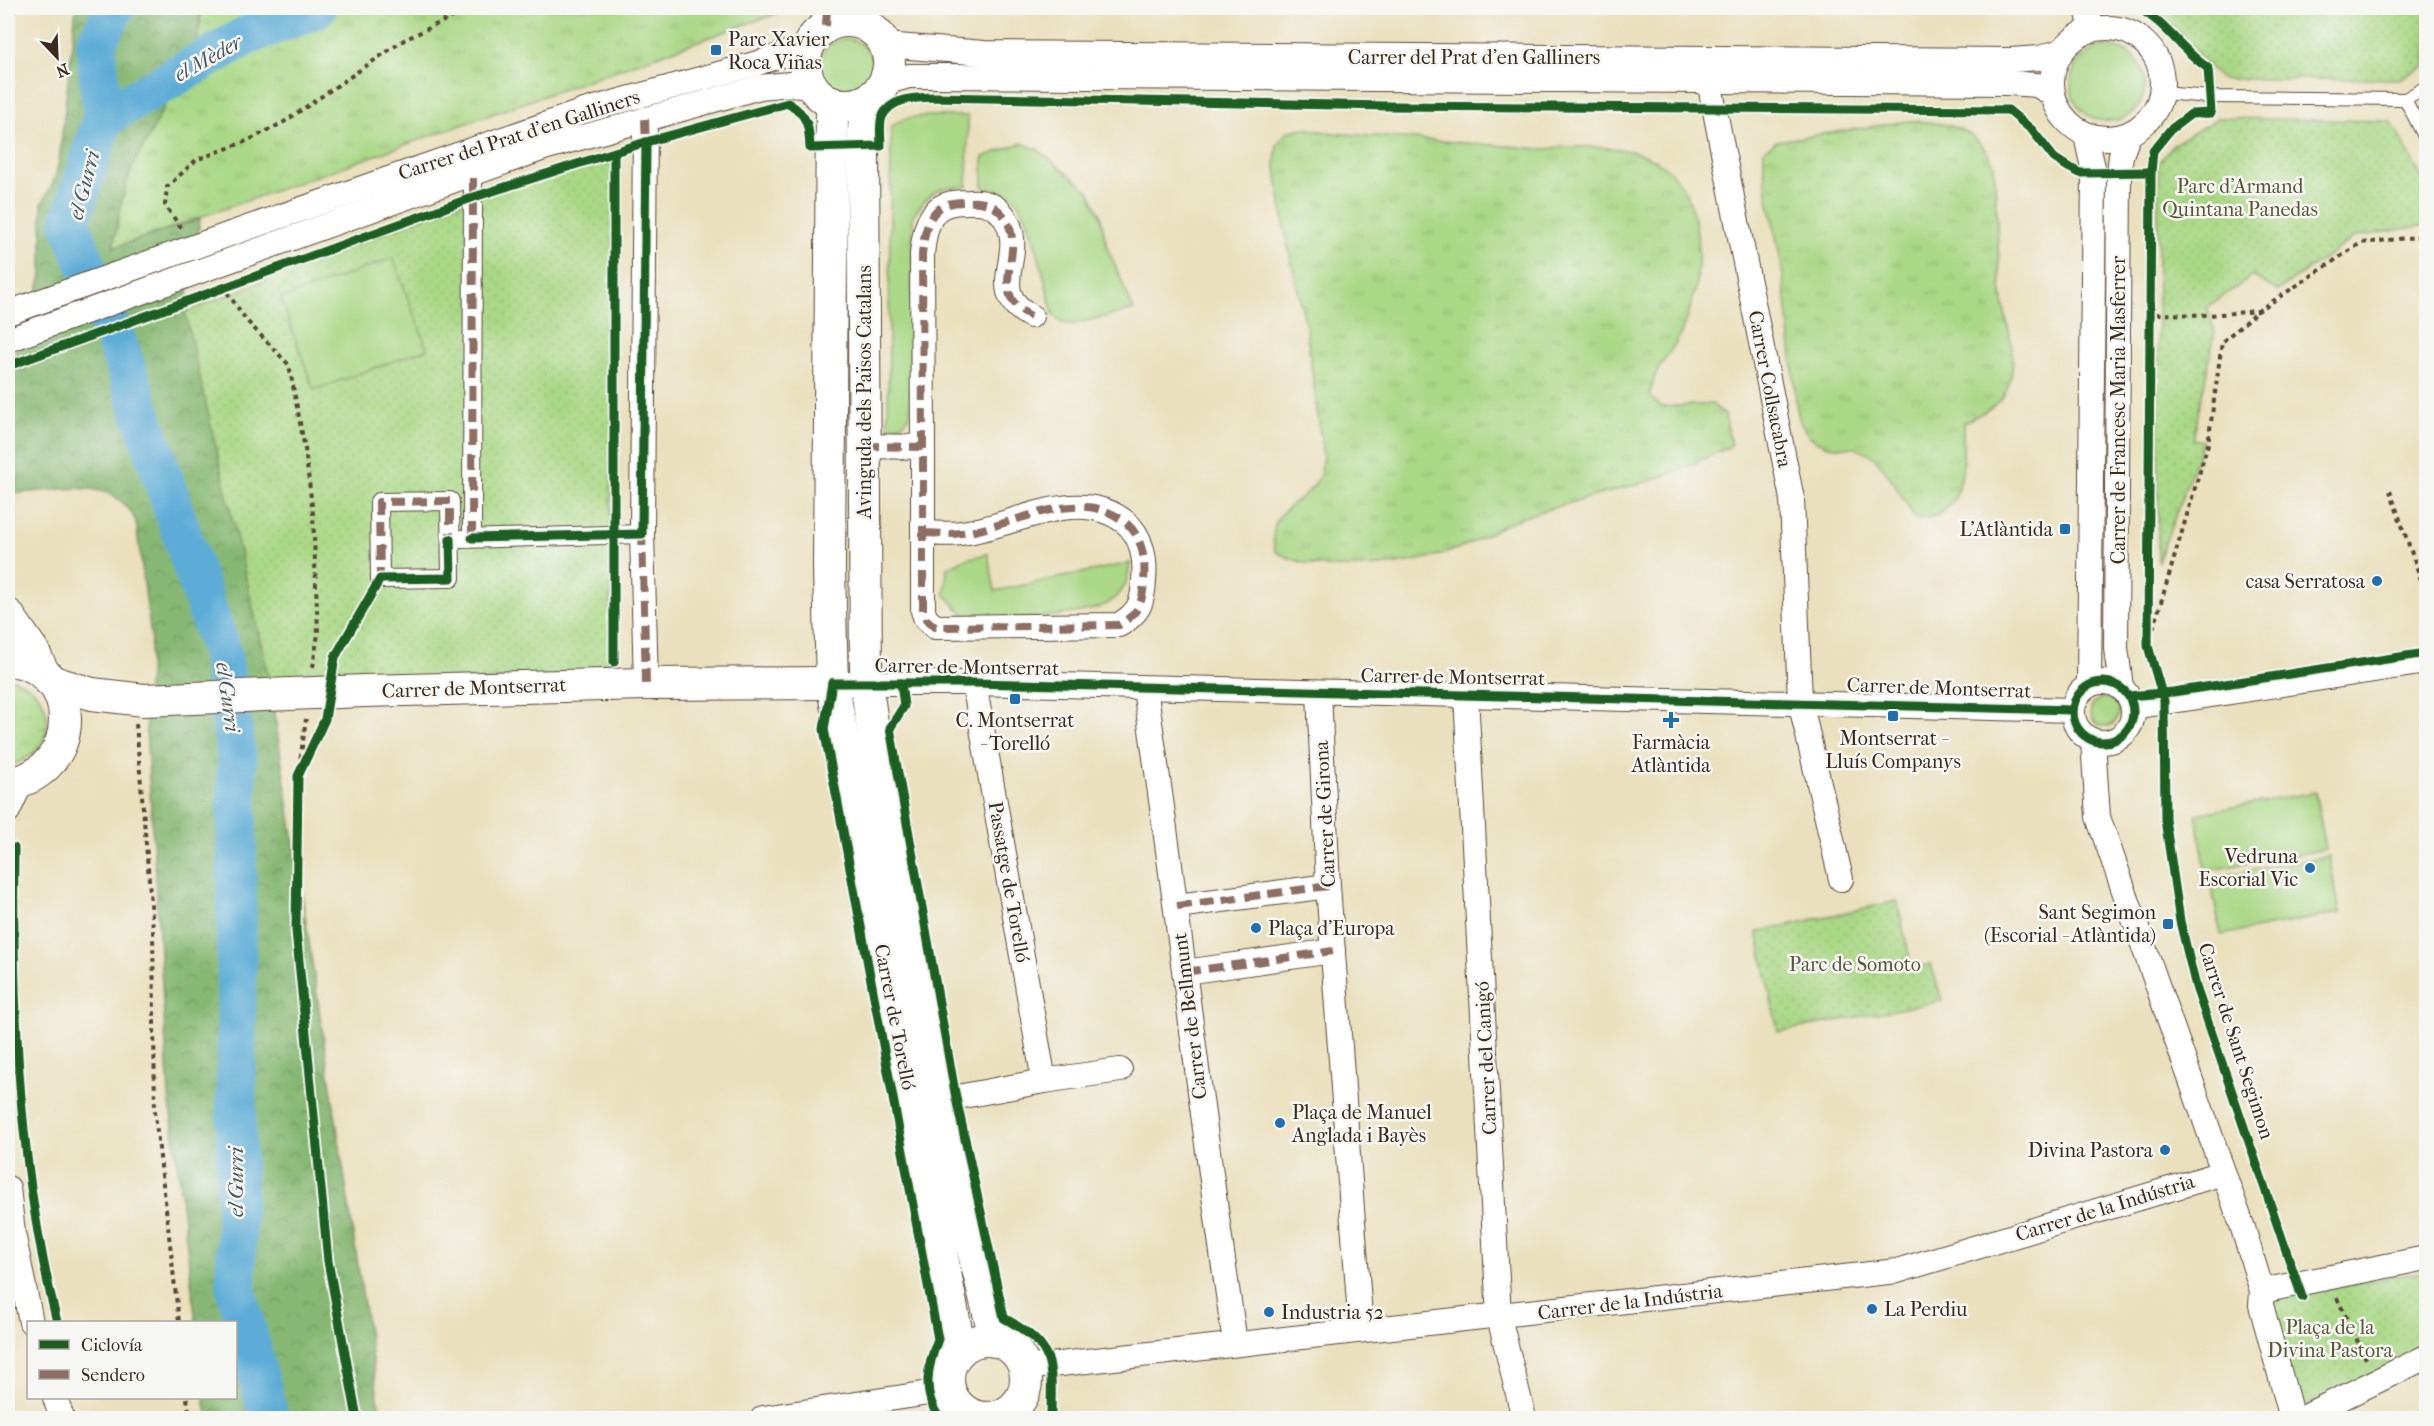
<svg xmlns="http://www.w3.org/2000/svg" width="2434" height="1426" viewBox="0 0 2434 1426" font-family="'IM FELL French Canon',serif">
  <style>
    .grass { fill: url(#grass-tufts); stroke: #728152; stroke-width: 1.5 }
    .forest { fill: url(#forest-crowns); stroke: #617148; stroke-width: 1.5 }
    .park { fill: url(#park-dots); stroke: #728152; stroke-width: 1.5 }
    .garden { fill: #aad886; stroke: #728152; stroke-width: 1.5 }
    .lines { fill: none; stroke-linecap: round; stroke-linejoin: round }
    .river { stroke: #5cacd7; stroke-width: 40 }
    .service-casing { stroke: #554536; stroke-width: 14 }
    .pedestrian-casing { stroke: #554536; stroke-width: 20 }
    .minor-casing { stroke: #554536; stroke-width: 26 }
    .tertiary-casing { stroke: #554536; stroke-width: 34 }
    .path { stroke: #554536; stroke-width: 4; stroke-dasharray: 4.5 4.5; stroke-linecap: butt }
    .service { stroke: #fff; stroke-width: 12 }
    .pedestrian { stroke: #fff; stroke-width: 18 }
    .minor { stroke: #fff; stroke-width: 24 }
    .tertiary { stroke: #fff; stroke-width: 32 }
    .minor-bridge-casing { stroke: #554536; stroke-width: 26; stroke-linecap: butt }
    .tertiary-bridge-casing { stroke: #554536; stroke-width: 34; stroke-linecap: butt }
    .minor-bridge { stroke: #fff; stroke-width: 24 }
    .tertiary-bridge { stroke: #fff; stroke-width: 32 }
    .quiet { stroke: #8d6e63; stroke-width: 8; stroke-dasharray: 15 8; stroke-linecap: butt }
    .cycleway-casing { stroke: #f6f6f2; stroke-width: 13 }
    .cycleway { stroke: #1b5e20; stroke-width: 9 }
    .poi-dot { fill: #1f6fb2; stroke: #f6f6f2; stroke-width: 2 }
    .labels { text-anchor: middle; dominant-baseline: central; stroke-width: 5; stroke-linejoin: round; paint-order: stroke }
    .poi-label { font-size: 20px; fill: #3b2a1e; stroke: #f6f6f2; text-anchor: start }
    .street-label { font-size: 20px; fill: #3b2a1e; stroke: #f6f6f2 }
    .park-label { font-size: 20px; fill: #575638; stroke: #f6f6f2 }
    .water-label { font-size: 21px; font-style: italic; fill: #47585f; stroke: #f6f6f2 }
  </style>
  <defs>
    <pattern id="grass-tufts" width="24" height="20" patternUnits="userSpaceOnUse" patternTransform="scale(1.5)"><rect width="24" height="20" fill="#aad886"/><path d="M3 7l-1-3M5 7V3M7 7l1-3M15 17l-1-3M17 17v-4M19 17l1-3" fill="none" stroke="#93ba73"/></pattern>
    <pattern id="forest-crowns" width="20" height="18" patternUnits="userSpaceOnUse" patternTransform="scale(1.5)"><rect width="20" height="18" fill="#87b873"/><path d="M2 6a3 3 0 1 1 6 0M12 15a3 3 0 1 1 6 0" fill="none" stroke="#70965e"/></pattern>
    <pattern id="park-dots" width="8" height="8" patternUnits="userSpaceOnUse" patternTransform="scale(1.5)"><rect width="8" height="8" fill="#aad886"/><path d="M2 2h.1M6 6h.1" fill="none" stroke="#93ba73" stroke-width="1.8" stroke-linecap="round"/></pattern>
  </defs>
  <rect width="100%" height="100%" fill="#f6f6f2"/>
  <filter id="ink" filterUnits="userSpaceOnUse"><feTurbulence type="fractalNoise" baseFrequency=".0167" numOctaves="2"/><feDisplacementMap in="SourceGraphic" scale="12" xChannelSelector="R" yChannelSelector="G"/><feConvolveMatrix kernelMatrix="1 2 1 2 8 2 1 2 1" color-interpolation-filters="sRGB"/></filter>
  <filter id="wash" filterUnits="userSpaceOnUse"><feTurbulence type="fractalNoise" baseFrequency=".008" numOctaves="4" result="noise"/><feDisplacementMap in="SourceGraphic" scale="24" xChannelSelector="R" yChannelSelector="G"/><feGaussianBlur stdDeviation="1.35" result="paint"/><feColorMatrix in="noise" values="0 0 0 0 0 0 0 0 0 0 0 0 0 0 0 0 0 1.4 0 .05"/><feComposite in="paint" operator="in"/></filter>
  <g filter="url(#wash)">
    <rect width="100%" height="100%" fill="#eae0bd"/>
    <!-- grass -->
    <g class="grass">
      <path d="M202,8h590l-679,240c7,-35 10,-73 31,-102l53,-104z"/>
      <path d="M834,8h61v5z"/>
      <path d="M1909,121c39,2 68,5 85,45 3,43 3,87 8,129 4,35 21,65 2,100 -8,14 -28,20 -41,28 0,29 6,78 -28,93 -5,2 -13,2 -19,3 -16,-22 -26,-50 -48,-66 -18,-12 -42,3 -62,-21 -11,-14 -10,-37 -12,-53 -4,-41 -7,-81 -14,-122 -6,-37 -18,-70 -16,-107l13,-9z"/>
      <path d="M1303,128l29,5c70,5 140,10 209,16 8,1 16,-2 23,-2 31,0 71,-2 97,17 36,25 40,76 36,116 -2,15 -11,43 -18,57 -13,25 -25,28 -29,60l12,10 50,-3 13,11 6,31c-25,11 -52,26 -79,34 -43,13 -88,23 -131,38 -22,7 -37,20 -57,28 -48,21 -143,33 -189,5 -10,-48 29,-42 45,-76 2,-5 2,-13 3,-19l-17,-130 -20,-89 -11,-75 2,-17 10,-13z"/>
      <path d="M8,678c53,10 52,78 0,87z"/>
    </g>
    <!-- forest -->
    <path class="forest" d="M76,8h126l-5,34 -53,104c-21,29 -24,67 -31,102l87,-29 -15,93 84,366 112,740h-173l-4,-20h32v-76h-40l-27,-227 -23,-366 5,-92 -15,-115c-22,-52 -83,-28 -128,-29v-127l22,-45 12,-46v-71l13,-26 4,-16z"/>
    <!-- park -->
    <g class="park">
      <path d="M2156,8h270v57l-26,14h-180z"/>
      <path d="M2218,118l173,3 35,65v39l-71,12 -78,54 -24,-15 -46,31 8,25 -22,107 10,2 -45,121v-399l16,-19z"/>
      <path d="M614,153l-4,528 -341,-3 -84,-366 289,-115z"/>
      <path d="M1897,901l15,67 19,-4 11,37 -164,31 -21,-100z"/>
      <path d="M2426,1271v78l-130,62 -28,-112z"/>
    </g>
    <!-- garden -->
    <g class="garden">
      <circle cx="846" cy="65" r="26"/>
      <circle cx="2108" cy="84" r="37"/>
      <path d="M968,116l-1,71c-31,-2 -35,5 -54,28l-3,200 -7,9 -15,3 3,-298c7,-18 58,-12 77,-13z"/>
      <path d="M1022,143l16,7 51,41 11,23 7,33 27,63 -61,14 -11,-1 -9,-9c-7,-26 -21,-100 -39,-116 -8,-7 -21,-9 -31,-10v-31z"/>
      <path d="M393,258l34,91 -113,41 -33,-91z"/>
      <path d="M988,554l7,37 135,-28c-2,18 -5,28 -20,39 -18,15 -123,21 -145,12 -7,-3 -14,-14 -20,-19l2,-27 18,-9z"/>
      <circle cx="2105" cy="712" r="14"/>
      <path d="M2315,792l11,57 -120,22 -10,-57z"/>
      <path d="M2329,856l11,57 -119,22 -11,-57z"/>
    </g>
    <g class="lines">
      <!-- river -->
      <g class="river">
        <path d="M115,8l-19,35 7,75 -33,105 52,133 100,298 15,106 -1,529 33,129"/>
        <path d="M103,118l141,-81 73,-29"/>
      </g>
    </g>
  </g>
  <g filter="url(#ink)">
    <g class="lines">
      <defs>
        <g id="service">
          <path d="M2162,93l48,4 195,2 21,-12"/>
          <path d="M2405,99l21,41"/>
        </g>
        <g id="pedestrian">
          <path d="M450,501l1,77 -71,1 -1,-77z"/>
          <path d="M472,538l1,-365"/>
          <path d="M461,539l181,-5"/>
        </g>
        <g id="minor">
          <path d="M2087,8l5,22"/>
          <circle cx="2107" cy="83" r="55"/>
          <path d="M885,45l99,8 1026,7 30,-2 21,-7"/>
          <path d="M1709,81l83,418 8,202 41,178"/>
          <path d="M884,83l25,-7h25l1076,7 27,2 15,9"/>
          <path d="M645,119l-3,415 4,150"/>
          <path d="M2086,136l8,36 -5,513"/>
          <path d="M233,233l351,-122 174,-48 50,-17"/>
          <path d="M242,256l302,-108 216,-61 29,-3 23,2"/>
          <path d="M8,313l61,-22"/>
          <path d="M8,340l69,-25"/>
          <path d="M864,446l59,1v164l3,8 9,8 184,-2c20,-12 24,-22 25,-45 2,-20 -2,-45 -19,-58 -48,-38 -113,6 -164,11 -12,2 -25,0 -37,0"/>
          <path d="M923,447l-1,-193c2,-15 3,-31 14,-43 9,-9 23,-9 34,-9 14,-1 25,3 33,13 28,37 -21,76 28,101"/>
          <circle cx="2103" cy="712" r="30"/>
          <path d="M832,683h142l1099,27"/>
          <path d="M974,683l70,398"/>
          <path d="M2121,687l-5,-39 3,-475 2,-18 8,-21"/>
          <path d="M1145,689c33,218 57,436 90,653"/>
          <path d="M1319,693l9,193 33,444"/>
          <path d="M1466,695l33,622 25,101"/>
          <path d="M2133,707l293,-45"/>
          <path d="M2093,741l5,76 145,411 19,63 -1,14 31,113"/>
          <path d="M8,811l14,-30"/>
          <path d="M1177,906l151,-20"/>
          <path d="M1185,972l148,-21"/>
          <path d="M936,1101l108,-20 76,-11"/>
          <path d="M8,1188l5,45 18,89"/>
          <path d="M2262,1291l164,-33"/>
          <path d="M1024,1368l873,-97 326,-98"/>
          <path d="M55,1398l7,20"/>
          <path d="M763,1418l186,-28"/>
          <path d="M2301,1418l125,-61"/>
        </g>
        <g id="tertiary">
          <circle cx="847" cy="63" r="42"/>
          <path d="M866,101l-3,45 3,537 24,158 46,260 60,240"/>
          <path d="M832,102l-3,467 3,114 128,668"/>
          <path d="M8,615l25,36 12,25"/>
          <path d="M8,660c76,6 76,112 0,124"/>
          <path d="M50,681l42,13 52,6"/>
          <path d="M364,691l282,-7 186,-1"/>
          <circle cx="987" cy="1379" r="39"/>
        </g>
      </defs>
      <!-- service casing -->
      <use href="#service" class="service-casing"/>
      <!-- pedestrian casing -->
      <use href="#pedestrian" class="pedestrian-casing"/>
      <!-- minor casing -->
      <use href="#minor" class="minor-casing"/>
      <!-- tertiary casing -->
      <use href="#tertiary" class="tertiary-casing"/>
      <!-- path -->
      <g class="path">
        <path d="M181,228l-16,-23 2,-18 29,-27 51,-19 37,-19 120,-82 67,-32"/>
        <path d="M222,285l25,36 42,44 16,84 8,65 5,119 -5,34"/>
        <path d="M2157,314l52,1 49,-4"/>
        <path d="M2390,491l36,103"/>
        <path d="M2148,646l60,-202 14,-102 36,-31 103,-68 65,-7"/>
        <path d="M136,724l17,204 2,186 24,208"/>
        <path d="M298,776l8,-57"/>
        <path d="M2337,1298l30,63"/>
        <path d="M187,1398l3,20"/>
      </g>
      <!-- service -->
      <use href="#service" class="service"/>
      <!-- pedestrian -->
      <use href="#pedestrian" class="pedestrian"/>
      <!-- minor -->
      <use href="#minor" class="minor"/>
      <!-- tertiary -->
      <use href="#tertiary" class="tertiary"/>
      <defs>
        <g id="minor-bridge">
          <path d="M69,291l164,-58"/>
          <path d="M77,315l165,-59"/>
        </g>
        <path id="tertiary-bridge" d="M144,700l220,-9"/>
      </defs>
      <!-- minor-bridge casing -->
      <use href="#minor-bridge" class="minor-bridge-casing"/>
      <!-- tertiary-bridge casing -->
      <use href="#tertiary-bridge" class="tertiary-bridge-casing"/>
      <!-- minor-bridge -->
      <use href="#minor-bridge" class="minor-bridge"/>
      <!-- tertiary-bridge -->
      <use href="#tertiary-bridge" class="tertiary-bridge"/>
      <!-- quiet -->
      <g class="quiet">
        <path d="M826,26l1,-18"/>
        <path d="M645,119l1,28"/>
        <path d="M864,446l59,1v164l3,8 9,8 184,-2c20,-12 24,-22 25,-45 2,-20 -2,-45 -19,-58 -48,-38 -113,6 -164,11 -12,2 -25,0 -37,0"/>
        <path d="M923,447l-1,-193c2,-15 3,-31 14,-43 9,-9 23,-9 34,-9 14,-1 25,3 33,13 28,37 -21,76 28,101"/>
        <path d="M642,531l4,153"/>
        <path d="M472,538l1,-365"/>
        <path d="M377,583l3,-4 -1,-77 71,-1v43"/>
        <path d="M1177,906l151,-20"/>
        <path d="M1185,972l148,-21"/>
      </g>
      <defs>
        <g id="cycleway">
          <path d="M2139,8c28,16 43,43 69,60l3,45 -20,1 -21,16 -17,21 -2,21 -3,474 16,55 1,118 15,102 16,66 106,310"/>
          <path d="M8,366l466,-169 172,-55 142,-39c20,12 21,23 22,45l71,-2c0,-8 -2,-22 1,-29 9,-20 34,-19 52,-20l453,9 621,4 24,20 22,28 14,9 12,6 71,-1"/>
          <path d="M472,538l170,-4 4,-392"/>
          <path d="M614,662v-509"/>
          <circle cx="2103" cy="712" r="30"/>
          <path d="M832,683h142l1099,27"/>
          <path d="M832,683l-8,46 114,610c-11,28 -16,53 1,79"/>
          <path d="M901,683l3,23 -14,22 66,370 48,220c54,30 47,45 47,100"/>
          <path d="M2129,696l44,-4 253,-39"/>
          <path d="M14,848c-2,160 4,319 43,474"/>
          <path d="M357,1418l-29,-157 -32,-331 2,-154 27,-57 10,-62 45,-78 71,-1 -1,-39"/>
        </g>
      </defs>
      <!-- cycleway casing -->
      <use href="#cycleway" class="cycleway-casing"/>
      <!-- cycleway -->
      <use href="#cycleway" class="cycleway"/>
    </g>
  </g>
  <!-- markers -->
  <g class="poi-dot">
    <rect x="710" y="44" width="12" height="12" rx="3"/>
    <rect x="2059" y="523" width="12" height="12" rx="3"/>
    <circle cx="2377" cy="581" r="6"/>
    <rect x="1009" y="693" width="12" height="12" rx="3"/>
    <rect x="1887" y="710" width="12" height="12" rx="3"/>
    <path d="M1668 711h6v6h6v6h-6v6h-6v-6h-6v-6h6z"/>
    <circle cx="2310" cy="868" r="6"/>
    <rect x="2162" y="918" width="12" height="12" rx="3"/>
    <circle cx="1256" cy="928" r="6"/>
    <circle cx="1280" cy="1123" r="6"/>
    <circle cx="2165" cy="1150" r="6"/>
    <circle cx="1872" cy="1309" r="6"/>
    <circle cx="1269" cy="1312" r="6"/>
  </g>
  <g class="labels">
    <!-- poi labels -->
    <g class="poi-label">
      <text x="728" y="39">Parc Xavier<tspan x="728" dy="23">Roca Viñas</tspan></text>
      <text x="2053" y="529" text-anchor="end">L'Atlàntida</text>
      <text x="2365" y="581" text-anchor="end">casa Serratosa</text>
      <text x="1015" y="720" text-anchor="middle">C. Montserrat<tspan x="1015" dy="23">- Torelló</tspan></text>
      <text x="1893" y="738" text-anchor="middle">Montserrat -<tspan x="1893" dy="23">Lluís Companys</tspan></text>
      <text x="1671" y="742" text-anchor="middle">Farmàcia<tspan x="1671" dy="23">Atlàntida</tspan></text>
      <text x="2298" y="856" text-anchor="end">Vedruna<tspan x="2298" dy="23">Escorial Vic</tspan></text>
      <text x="2156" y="912" text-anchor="end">Sant Segimon<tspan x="2156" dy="23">(Escorial - Atlàntida)</tspan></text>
      <text x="1268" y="928">Plaça d'Europa</text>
      <text x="1292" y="1112">Plaça de Manuel<tspan x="1292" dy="23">Anglada i Bayès</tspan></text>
      <text x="2153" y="1150" text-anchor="end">Divina Pastora</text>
      <text x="1884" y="1309">La Perdiu</text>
      <text x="1281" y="1312">Industria 52</text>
    </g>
    <!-- street labels -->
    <g class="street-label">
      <text x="1474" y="57">Carrer del Prat d'en Galliners</text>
      <text transform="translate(519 135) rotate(-18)">Carrer del Prat d'en Galliners</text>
      <text transform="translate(1770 389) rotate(79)">Carrer Collsacabra</text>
      <text transform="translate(864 392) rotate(-90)">Avinguda dels Països Catalans</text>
      <text transform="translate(2118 410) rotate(-90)">Carrer de Francesc Maria Masferrer</text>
      <text transform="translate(967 667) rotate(1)">Carrer de Montserrat</text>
      <text transform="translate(1453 677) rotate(1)">Carrer de Montserrat</text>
      <text transform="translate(474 688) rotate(-2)">Carrer de Montserrat</text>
      <text transform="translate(1939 688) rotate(2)">Carrer de Montserrat</text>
      <text transform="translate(1325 814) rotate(-93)">Carrer de Girona</text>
      <text transform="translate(1009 882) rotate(80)">Passatge de Torelló</text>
      <text transform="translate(1190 1016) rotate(-97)">Carrer de Bellmunt</text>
      <text transform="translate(895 1017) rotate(79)">Carrer de Torelló</text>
      <text transform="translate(2236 1041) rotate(72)">Carrer de Sant Segimon</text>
      <text transform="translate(1486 1058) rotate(-93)">Carrer del Canigó</text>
      <text transform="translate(2105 1208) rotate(-17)">Carrer de la Indústria</text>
      <text transform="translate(1630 1302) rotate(-7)">Carrer de la Indústria</text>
    </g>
    <!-- park labels -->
    <g class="park-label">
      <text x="2240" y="186">Parc d'Armand<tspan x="2240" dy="23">Quintana Panedas</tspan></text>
      <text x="1855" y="964">Parc de Somoto</text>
      <text x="2330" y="1327">Plaça de la<tspan x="2330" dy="23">Divina Pastora</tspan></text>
    </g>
    <!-- water labels -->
    <g class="water-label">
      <text transform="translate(208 58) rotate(-29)">el Mèder</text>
      <text transform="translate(84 185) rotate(-75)">el Gurri</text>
      <text transform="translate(228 697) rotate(82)">el Gurri</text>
      <text transform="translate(236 1182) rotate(-90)">el Gurri</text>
    </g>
  </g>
  <!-- margin -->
  <rect width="2434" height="1426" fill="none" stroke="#f6f6f2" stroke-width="30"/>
  <!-- legend -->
  <rect x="27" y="1321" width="210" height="78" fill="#f6f6f2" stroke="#aba49d" stroke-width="1.5"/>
  <rect x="39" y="1340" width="30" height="9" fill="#1b5e20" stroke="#aba49d" stroke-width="1.5"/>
  <text x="81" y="1351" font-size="18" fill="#3b2a1e">Ciclovía</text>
  <rect x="39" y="1370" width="30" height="9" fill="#8d6e63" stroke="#aba49d" stroke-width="1.5"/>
  <text x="81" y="1381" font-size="18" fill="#3b2a1e">Sendero</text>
  <!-- north arrow -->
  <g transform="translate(57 57) rotate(157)" stroke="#f6f6f2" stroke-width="4.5" paint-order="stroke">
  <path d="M0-4.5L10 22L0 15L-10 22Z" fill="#3b2a1e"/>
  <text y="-9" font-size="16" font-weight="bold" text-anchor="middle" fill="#3b2a1e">N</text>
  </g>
</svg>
